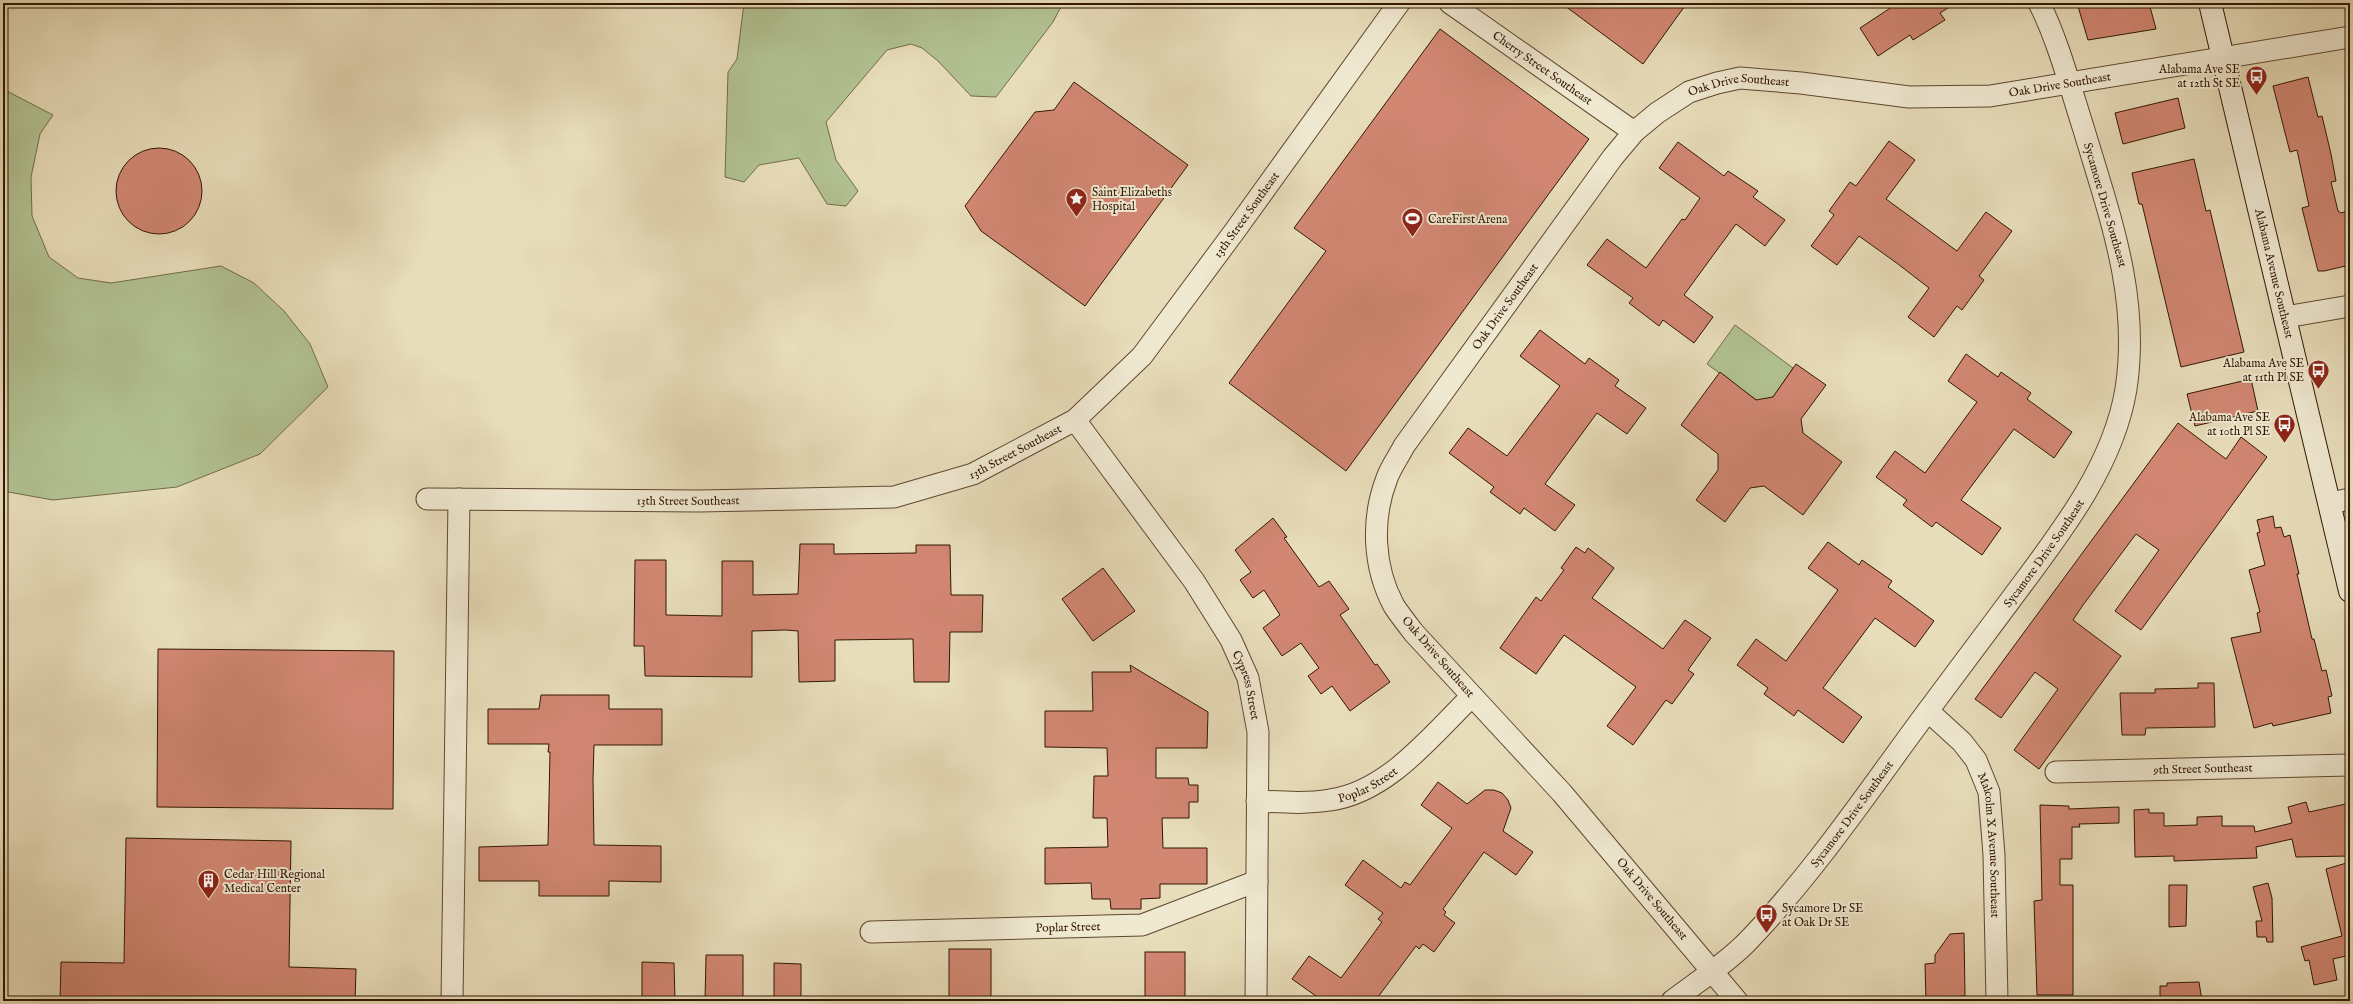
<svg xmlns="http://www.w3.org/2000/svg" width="2353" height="1004" viewBox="0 0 2353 1004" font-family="'IM FELL English',serif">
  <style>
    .green { fill: #b2c292; stroke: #726c49 }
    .building { fill: #d28773; stroke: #311700 }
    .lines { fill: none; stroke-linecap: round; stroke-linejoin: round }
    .minor-casing { stroke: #5f482e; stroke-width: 23 }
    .secondary-casing { stroke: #311700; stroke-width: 24 }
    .minor { stroke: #f0e9d2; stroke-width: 21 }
    .secondary { stroke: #f0e9d2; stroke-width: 22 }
    .labels { text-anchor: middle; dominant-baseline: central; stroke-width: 4; stroke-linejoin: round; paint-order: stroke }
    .street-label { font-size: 12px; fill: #311700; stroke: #f0e9d2 }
    .poi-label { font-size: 12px; fill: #311700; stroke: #f0e9d2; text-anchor: start }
  </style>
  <rect width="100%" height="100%" fill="#e8ddba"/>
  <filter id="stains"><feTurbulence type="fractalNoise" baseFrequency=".005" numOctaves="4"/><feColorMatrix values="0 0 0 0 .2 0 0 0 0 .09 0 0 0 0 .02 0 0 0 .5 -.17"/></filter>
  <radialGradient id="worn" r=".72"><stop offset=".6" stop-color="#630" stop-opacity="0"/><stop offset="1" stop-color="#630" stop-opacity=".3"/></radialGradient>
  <!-- green -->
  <g class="green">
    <path d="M744,3h319l-10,19 -57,75 -25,-1 -33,-35 -16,-13 -11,-4 -24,6 -61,72 10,38 22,31 -12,15 -19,-2 -28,-46 -40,7 -15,17 -19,-5 3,-105 9,-13z"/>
    <path d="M3,89l50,26 -13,19 -9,43 1,39 17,41 29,21 33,5 110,-17 33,17 30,28 26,33 18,43 -68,67 -83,33 -124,13 -50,-9z"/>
    <path d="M1735,325l58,43 -20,29 -15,4 -51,-37z"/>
  </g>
  <!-- building -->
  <g class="building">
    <path d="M1561,3h126l-44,61z"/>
    <path d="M1898,3h58l-16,10 5,7 -32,20 -3,-5 -32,21 -18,-28z"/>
    <path d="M2077,3h72l7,26 -68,11z"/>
    <path d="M1440,29l149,110 -243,332 -117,-88 97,-132 -32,-23z"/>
    <path d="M2308,77l10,40 4,-1 9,38 5,27 -5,1 7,29 3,2 9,-3v55l-26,6h-6l-16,-63 7,-2 -12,-56 -7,2 -17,-66z"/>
    <path d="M1074,82l114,83 -103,141 -104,-75 -16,-25 70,-94 19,-2z"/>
    <path d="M2178,98l7,30 -62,16 -8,-31z"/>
    <path d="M1889,141l26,19 -29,39 71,52 29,-39 26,19 -33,45 5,4 -22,30 -5,-4 -23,31 -26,-20 21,-29 -31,-24 -39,-28 -22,29 -26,-19 23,-31 -5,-4 21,-29 6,4z"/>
    <path d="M1678,142l46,34 4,-5 30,20 -5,6 32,23 -20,26 -29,-22 -52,71 29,22 -19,26 -31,-23 -4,6 -30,-23 4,-5 -46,-33 20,-26 39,29 36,-49 3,1 15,-22 -41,-30z"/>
    <circle cx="159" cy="191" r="43"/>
    <path d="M2194,159l12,52 4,-1 34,142 -63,15 -39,-163h-3l-7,-31z"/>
    <path d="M1540,330l45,34 4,-6 30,22 -4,6 31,22 -19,26 -30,-21 -52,71 30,21 -20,26 -31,-23 -4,6 -30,-22 4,-5 -45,-34 19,-25 39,28 53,-70 -40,-30z"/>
    <path d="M1966,354l32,23 3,-5 30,21 -4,6 45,33 -18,26 -40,-29 -53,71 40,28 -19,27 -46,-33 -4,5 -29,-22 4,-5 -31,-23 19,-26 30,22 52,-71 -29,-21z"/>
    <path d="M1796,364l30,21 -25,34 2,14 39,29 -39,53 -39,-29 -14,2 -25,34 -29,-22 22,-30v-16l-37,-29 39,-53 36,28 17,-3z"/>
    <path d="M2251,379l7,32 -63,15 -8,-32z"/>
    <path d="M2178,423l48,36 15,-22 26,20 -126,173 -26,-19 44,-61 -23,-16 -53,71 -10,15 48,36 -82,113 -25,-19 44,-61 -23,-17 -34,46 -26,-19z"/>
    <path d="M2273,516l2,12 6,-1 3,10 6,-2 9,39h-2l15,65h2l8,32 4,-1 6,26 -4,1 3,16 -58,13 -1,-3 -18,5 -23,-90 30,-6 -4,-19 3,-1 -11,-42 16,-5 -8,-32 3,-1 -3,-12z"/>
    <path d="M1273,518l14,19 -3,1 35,49 10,-6 20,28 -9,6 35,50 2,-1 13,18 -40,29 -18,-25 -11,8 -13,-18 11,-8 -18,-25 -19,13 -19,-28 17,-13 -16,-25 -11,8 -13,-18 11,-8 -16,-22z"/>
    <path d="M1828,542l31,23 3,-5 30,21 -4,6 46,34 -19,26 -40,-29 -52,70 39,29 -19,26 -45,-33 -4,6 -30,-22 4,-6 -31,-23 19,-26 30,22 52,-71 -30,-22z"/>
    <path d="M800,544h34v10l82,-1v-8h34l1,50h32l-1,37h-32l-1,50h-35l-1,-43 -78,1v41l-36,1 -1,-51 -12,-1 -34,1v46l-107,-1 -1,-30h-10l1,-86h31v55l56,1v-55h31v34l45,-1z"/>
    <path d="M1576,547l9,6 3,-5 26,20 -22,30 71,51 22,-29 26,18 -23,32 6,4 -22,30 -6,-4 -33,45 -26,-19 29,-39 -72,-52 -28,39 -36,-26 36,-51 5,4 23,-31 -3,-2z"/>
    <path d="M1103,568l32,43 -42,30 -31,-42z"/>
    <path d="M158,649l236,2 -1,158 -236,-2z"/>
    <path d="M1130,665l78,47 -1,36h-51v30h32l1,7h9v17h-9v16h-27l1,30h44v36h-47v14l-19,1v10h-30l-1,-10h-18l-1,-16 -46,1v-36l63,-1 -1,-29h-14l1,-42h14l-1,-28 -62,-1v-36h48l-1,-39h39z"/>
    <path d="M2198,683h16l1,44 -69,1 -1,7h-23l-2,-42h35v-4l43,-1z"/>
    <path d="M541,695h68v14h53v36h-68l-1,34 1,66 67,1v36l-52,-1v15h-70v-15h-60v-34l69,-2 2,-93h-2l1,-8h-61v-35h51z"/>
    <path d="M1438,782l29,22 18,-14h9l8,3 6,7 3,8 -8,23 30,21 -17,23 -32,-23 -41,57 3,3 -2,3 11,8 -21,29 -11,-8 -4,5 -3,-3 -41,55h-52l-31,-22 17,-23 32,22 41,-56 -4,-3 5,-6 -38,-28 18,-25 38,28 4,-6 5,3 42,-57 -31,-23z"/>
    <path d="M2306,802l3,10 41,-9v53l-54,1 -4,-18 -36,8 1,11 -83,3v-5l-39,1 -1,-47 15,-1v4h15v13l33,-1v-8l25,-1v10h32l1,6 37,-9 -4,-16z"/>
    <path d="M2040,805l29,1v3l50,-2v16l-40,1 1,3h-8v32h-12v26h13v110h-36l-3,-94 8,-1z"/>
    <path d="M126,838l165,3 -2,126 67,2 -1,32h-295l1,-39 63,1z"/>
    <path d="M2350,862v93l-17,4 4,21 -23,5 -5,-25 -4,1 -4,-14 41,-11 -16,-67z"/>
    <path d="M2268,883l4,15 1,44h-6l-1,-5h-9l-1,-16h6l-9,-34z"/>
    <path d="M2169,885h18l-1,41 -17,1z"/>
    <path d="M1964,933l1,63h-5v5h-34l-1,-37 10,-1v-8l15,-21z"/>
    <rect x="949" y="949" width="42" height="52"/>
    <rect x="1145" y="952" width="40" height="49"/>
    <path d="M706,955h37v46h-38z"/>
    <path d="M642,962l32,1 1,38h-33z"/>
    <path d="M774,963l27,1v37h-27z"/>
    <path d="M2199,982l3,19h-42v-15h7v-3z"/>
  </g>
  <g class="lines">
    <defs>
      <g id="minor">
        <path id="s1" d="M1450,3l184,129"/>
        <path d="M2286,317l64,-11"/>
        <path id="s2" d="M1075,420l119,161 37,59 17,38 10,54 -2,269"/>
        <path id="s3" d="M427,499l272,2 195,-4 79,-23 102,-54 67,-64 92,-124 165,-229"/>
        <path d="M2330,503l20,-4"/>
        <path id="s4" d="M1928,711l34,31 14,18 13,32 5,63 3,146"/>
        <path id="s5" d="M2056,772l294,-7"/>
        <path id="s6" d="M1257,801c24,1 49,3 73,-1 58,-8 102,-65 142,-104"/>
        <path id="s7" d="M871,932l271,-7 115,-44"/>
        <path d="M452,1001l7,-502"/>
        <path id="s8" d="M1672,1001c25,-19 52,-36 74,-58 67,-69 121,-150 178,-227 29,-39 58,-78 88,-118 46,-62 101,-130 114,-209 14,-92 -16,-172 -42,-259 -13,-40 -26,-90 -45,-127"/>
        <path id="s9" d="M1737,1001l-175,-208 -148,-160c-7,-9 -14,-18 -20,-27 -21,-39 -23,-87 -7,-128 4,-11 12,-22 17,-32l209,-289 21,-25 23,-19 32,-21 28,-9 23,-5 61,5 108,14 81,-1 360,-59"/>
      </g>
      <g id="secondary">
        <path id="s10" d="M2210,3l140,588"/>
      </g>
    </defs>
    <!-- minor casing -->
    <use href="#minor" class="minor-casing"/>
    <!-- secondary casing -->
    <use href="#secondary" class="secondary-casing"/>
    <!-- minor -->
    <use href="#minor" class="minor"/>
    <!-- secondary -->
    <use href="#secondary" class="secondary"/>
  </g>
  <!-- icons -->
  <defs>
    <symbol id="bus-pin" viewBox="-11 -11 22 30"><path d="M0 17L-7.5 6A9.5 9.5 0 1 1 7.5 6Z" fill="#8f2418" stroke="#f0e9d2"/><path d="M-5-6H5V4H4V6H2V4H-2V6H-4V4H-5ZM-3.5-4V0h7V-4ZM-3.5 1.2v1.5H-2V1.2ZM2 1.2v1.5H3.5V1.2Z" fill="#fff"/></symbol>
    <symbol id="sight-pin" viewBox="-11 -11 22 30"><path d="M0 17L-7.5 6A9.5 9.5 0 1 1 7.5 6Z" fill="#8f2418" stroke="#f0e9d2"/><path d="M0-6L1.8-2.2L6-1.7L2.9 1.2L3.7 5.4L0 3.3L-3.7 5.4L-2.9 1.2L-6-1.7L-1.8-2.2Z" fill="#fff"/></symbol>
    <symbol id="stadium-pin" viewBox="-11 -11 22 30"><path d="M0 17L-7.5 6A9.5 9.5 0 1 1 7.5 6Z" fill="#8f2418" stroke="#f0e9d2"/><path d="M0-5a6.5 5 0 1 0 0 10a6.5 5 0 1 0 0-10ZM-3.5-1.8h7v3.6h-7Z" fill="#fff"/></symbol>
    <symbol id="building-pin" viewBox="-11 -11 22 30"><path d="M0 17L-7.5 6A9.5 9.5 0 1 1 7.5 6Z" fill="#8f2418" stroke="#f0e9d2"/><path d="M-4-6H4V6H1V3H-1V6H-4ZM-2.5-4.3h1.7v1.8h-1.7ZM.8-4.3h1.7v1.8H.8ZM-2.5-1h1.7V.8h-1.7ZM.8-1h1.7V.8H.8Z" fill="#fff"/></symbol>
  </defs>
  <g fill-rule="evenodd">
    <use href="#bus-pin" x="2244" y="64" width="25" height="34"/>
    <use href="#sight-pin" x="1064" y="186" width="25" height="34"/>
    <use href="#stadium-pin" x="1400" y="206" width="25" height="34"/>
    <use href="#bus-pin" x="2306" y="358" width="25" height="34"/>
    <use href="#bus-pin" x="2272" y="412" width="25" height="34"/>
    <use href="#building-pin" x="196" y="868" width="25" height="34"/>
    <use href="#bus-pin" x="1754" y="902" width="25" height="34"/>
  </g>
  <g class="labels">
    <!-- street labels -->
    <g class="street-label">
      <text stroke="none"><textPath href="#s1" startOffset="113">Cherry Street Southeast</textPath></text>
      <text stroke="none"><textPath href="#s9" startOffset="1524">Oak Drive Southeast</textPath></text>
      <text stroke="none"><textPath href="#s9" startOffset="1200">Oak Drive Southeast</textPath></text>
      <text transform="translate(2105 205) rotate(74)">Sycamore Drive Southeast</text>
      <text stroke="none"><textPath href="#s3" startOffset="933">13th Street Southeast</textPath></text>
      <text stroke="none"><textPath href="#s10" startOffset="278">Alabama Avenue Southeast</textPath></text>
      <text stroke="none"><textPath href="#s9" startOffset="864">Oak Drive Southeast</textPath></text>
      <text stroke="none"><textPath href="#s3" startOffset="597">13th Street Southeast</textPath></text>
      <text stroke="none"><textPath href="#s3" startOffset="261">13th Street Southeast</textPath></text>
      <text stroke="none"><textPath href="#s8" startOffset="585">Sycamore Drive Southeast</textPath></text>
      <text transform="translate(1438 657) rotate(49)">Oak Drive Southeast</text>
      <text stroke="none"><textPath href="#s2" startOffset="318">Cypress Street</textPath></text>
      <text stroke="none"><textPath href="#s5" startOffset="147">9th Street Southeast</textPath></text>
      <text stroke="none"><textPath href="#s6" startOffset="114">Poplar Street</textPath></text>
      <text stroke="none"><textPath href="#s8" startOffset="261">Sycamore Drive Southeast</textPath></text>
      <text stroke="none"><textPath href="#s4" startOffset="156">Malcolm X Avenue Southeast</textPath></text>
      <text transform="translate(1652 899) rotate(50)">Oak Drive Southeast</text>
      <text stroke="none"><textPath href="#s7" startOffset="197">Poplar Street</textPath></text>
    </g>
    <!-- poi labels -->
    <g class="poi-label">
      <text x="2240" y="69" text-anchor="end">Alabama Ave SE<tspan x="2240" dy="14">at 12th St SE</tspan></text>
      <text x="1092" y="192">Saint Elizabeths<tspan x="1092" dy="14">Hospital</tspan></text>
      <text x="1428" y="219">CareFirst Arena</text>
      <text x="2304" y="363" text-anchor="end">Alabama Ave SE<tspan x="2304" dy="14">at 11th Pl SE</tspan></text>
      <text x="2270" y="417" text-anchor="end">Alabama Ave SE<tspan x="2270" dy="14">at 10th Pl SE</tspan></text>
      <text x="224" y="874">Cedar Hill Regional<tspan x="224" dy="14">Medical Center</tspan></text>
      <text x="1782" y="908">Sycamore Dr SE<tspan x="1782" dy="14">at Oak Dr SE</tspan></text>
    </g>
  </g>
  <!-- margin -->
  <rect width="2353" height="1004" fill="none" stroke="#e8ddba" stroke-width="16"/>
  <rect x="4" y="4" width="2345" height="996" fill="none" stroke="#311700" stroke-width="2"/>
  <rect x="8" y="8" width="2337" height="988" fill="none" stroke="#311700"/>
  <rect width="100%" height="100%" filter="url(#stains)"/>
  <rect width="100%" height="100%" fill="url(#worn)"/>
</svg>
